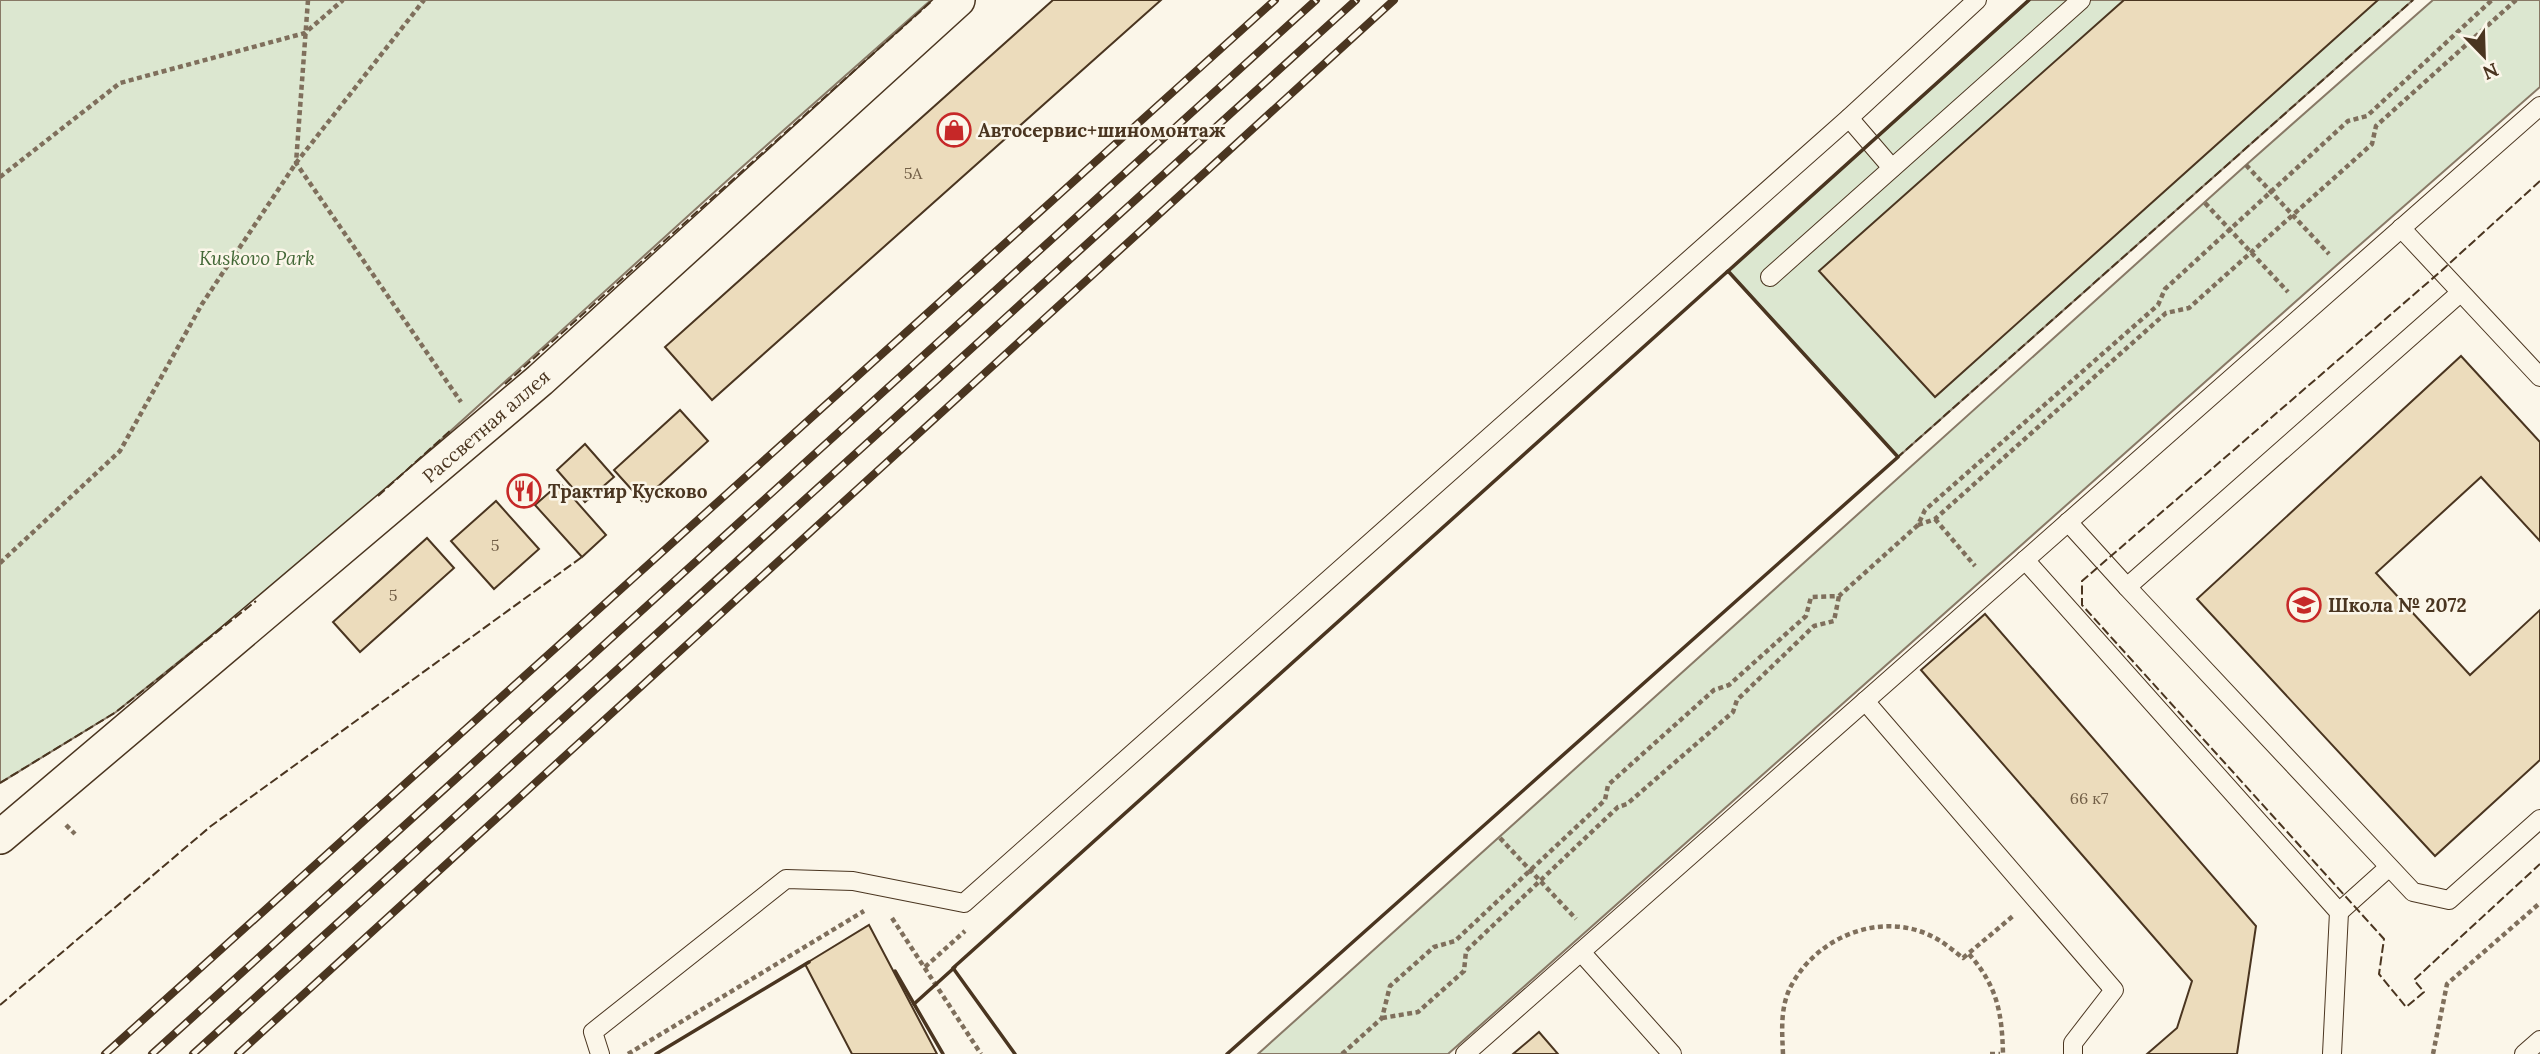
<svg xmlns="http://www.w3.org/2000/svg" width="2540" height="1054" viewBox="0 0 2540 1054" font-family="Lora,serif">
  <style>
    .green { fill: #dce7d0; stroke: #887966; stroke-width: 2 }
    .building { fill: #ecdcbc; stroke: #4a3520; stroke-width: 2 }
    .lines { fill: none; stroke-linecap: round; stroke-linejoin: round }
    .lane-casing { stroke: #4a3520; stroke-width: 20 }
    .street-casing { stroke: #4a3520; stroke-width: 36 }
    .path { stroke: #7f6f5c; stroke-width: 4.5; stroke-dasharray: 5 3.5; stroke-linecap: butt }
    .lane { stroke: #fbf6e9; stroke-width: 18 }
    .street { stroke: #fbf6e9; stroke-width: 33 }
    .rail-casing { stroke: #4a3520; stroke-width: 8 }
    .rail { stroke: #fbf6e9; stroke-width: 5; stroke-dasharray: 16; stroke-linecap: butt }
    .fence { stroke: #4a3520; stroke-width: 2; stroke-dasharray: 9 3.5; stroke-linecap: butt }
    .wall { stroke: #4a3520; stroke-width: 3.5 }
    .labels { text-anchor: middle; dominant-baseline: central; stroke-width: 5; stroke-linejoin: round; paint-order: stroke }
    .number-label { font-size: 16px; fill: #725f47 }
    .poi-label { font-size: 19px; font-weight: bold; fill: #4a3520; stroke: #fbf6e9; text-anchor: start }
    .park-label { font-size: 19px; font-style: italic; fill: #436837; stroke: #fbf6e9 }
    .street-label { font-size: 19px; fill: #4a3520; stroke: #fbf6e9 }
  </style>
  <rect width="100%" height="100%" fill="#fbf6e9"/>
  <!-- green -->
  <g class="green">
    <path d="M0,0h931l-190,168 -413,374 -212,170 -116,71z"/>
    <path d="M2030,0h383l-515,457 -170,-186z"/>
    <path d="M2433,0h107v87l-202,177 -890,790h-190l988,-889z"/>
  </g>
  <!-- building -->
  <g class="building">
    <path d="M1053,0h108l-449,400 -47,-53z"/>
    <path d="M2124,0h254l-443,397 -116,-126z"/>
    <path d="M2461,356l79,86v99l-59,-64 -105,96 94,102 70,-65v150l-105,96 -238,-257z"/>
    <path d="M680,410l28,31 -66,60 -28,-31z"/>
    <path d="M585,444l29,33 -29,25 -28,-32z"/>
    <path d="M560,483l46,52 -24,22 -47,-52z"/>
    <path d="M496,501l43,48 -45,40 -43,-48z"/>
    <path d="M427,538l27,30 -94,84 -27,-30z"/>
    <path d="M1985,614l271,312 -19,128h-90l30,-26 15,-47 -271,-311z"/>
    <path d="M869,925l68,129h-85l-47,-90z"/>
    <path d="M1539,1032l19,22h-45z"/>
  </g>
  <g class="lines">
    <defs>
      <g id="lane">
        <path d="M1849,118l43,50"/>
        <path d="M2401,228l139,149"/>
        <path d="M1770,277l311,-277"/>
        <path d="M2460,293l-333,294 286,305 36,8 91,-81"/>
        <path d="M2068,522l59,65"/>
        <path d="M2025,560l314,352 -7,142"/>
        <path d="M1865,701l249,289 -41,53v11"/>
        <path d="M2339,912l49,-44"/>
        <path d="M1581,952l91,102"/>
        <path d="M600,1054l-7,-22 193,-153 67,2 111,22 885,-785 128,-118"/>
        <path d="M1465,1054l1075,-948"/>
        <path d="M2524,1054l16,-14"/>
      </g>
      <path id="street" d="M0,837l540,-457 418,-380"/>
    </defs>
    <!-- lane casing -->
    <use href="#lane" class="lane-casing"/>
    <!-- street casing -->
    <use href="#street" class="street-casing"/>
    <!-- path -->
    <g class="path">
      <path d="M308,0l-12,163 165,239"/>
      <path d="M2246,165l83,89"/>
      <path d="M0,177l120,-94 185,-50 38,-33"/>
      <path d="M2205,203l83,89"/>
      <path d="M1935,519l40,47"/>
      <path d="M1918,525l17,-6 231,-206 23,-5 183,-164 4,-18 140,-126"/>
      <path d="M0,563l120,-112 82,-147 94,-141 128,-163"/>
      <path d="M66,825l9,9"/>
      <path d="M1500,838l76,81"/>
      <path d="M892,918l89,136"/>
      <path d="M1969,954c28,32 33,58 34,100"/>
      <path d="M925,967l40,-36"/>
      <path d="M1382,1018l36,-6 46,-41 2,-20 152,-144 9,-3 106,-92 4,-12 77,-74 20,-5 5,-25"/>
      <path d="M628,1054l236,-143"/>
      <path d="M1342,1054l40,-36 8,-32 44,-39 21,-6 150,-141 3,-15 106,-95 15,-5 77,-69 5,-19 28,-1 79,-71 7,-15 233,-205 7,-16 183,-168 19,-5 125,-116"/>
      <path d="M1783,1054c-1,-23 -3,-47 8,-68 27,-51 94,-77 146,-47 9,5 18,13 26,19l50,-42"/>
      <path d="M1990,1054h10"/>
      <path d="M2433,1054l14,-70 93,-81"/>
    </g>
    <!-- lane -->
    <use href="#lane" class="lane"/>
    <!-- street -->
    <use href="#street" class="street"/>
    <defs>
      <g id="rail">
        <path d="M105,1054l1170,-1054"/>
        <path d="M152,1054l1164,-1054"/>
        <path d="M193,1054l1163,-1054"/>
        <path d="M238,1054l1156,-1054"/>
      </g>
    </defs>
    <!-- rail casing -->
    <use href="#rail" class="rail-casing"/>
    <!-- rail -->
    <use href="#rail" class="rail"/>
    <!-- fence -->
    <g class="fence">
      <path d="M2540,181l-100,91 -358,309v24l302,334 -5,35 27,33 18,-15 -10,-12 126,-116"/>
      <path d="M1728,271l170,186 515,-457"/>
      <path d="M505,384l428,-384"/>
      <path d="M378,496l72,-65"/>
      <path d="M0,783l116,-71 140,-111"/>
      <path d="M0,1005l211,-179 371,-269"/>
    </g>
    <!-- wall -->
    <g class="wall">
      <path d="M1727,272l302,-272"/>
      <path d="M895,971l48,83"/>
      <path d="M914,1004l41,-37"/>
      <path d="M656,1054l153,-92"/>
      <path d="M1015,1054l-62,-86 775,-697 170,186 -671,597"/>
    </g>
  </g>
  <!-- icons -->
  <defs>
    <symbol id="shop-ring" viewBox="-11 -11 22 22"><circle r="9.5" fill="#fbf6e9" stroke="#c62828" stroke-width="1.5"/><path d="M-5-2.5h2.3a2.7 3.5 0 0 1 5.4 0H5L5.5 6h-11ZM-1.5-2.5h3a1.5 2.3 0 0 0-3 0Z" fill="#c62828"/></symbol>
    <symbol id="restaurant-ring" viewBox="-11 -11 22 22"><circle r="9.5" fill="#fbf6e9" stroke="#c62828" stroke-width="1.5"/><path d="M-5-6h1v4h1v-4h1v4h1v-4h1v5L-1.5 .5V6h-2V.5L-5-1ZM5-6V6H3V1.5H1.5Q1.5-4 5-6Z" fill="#c62828"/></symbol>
    <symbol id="school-ring" viewBox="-11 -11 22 22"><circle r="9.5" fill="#fbf6e9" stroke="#c62828" stroke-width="1.5"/><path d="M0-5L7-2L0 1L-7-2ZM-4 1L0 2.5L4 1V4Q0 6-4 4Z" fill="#c62828"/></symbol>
  </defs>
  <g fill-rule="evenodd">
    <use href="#shop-ring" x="935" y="111" width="38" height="38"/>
    <use href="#restaurant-ring" x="505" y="472" width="38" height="38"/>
    <use href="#school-ring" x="2285" y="586" width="38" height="38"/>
  </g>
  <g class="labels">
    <!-- number labels -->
    <g class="number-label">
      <text x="913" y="173">5А</text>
      <text x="495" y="545">5</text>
      <text x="393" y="595">5</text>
      <text x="2089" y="798">66 к7</text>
    </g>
    <!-- poi labels -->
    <g class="poi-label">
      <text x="978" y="130">Автосервис+шиномонтаж</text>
      <text x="548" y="491">Трактир Кусково</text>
      <text x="2328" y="605">Школа № 2072</text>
    </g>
    <!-- park labels -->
    <g class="park-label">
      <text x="257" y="258">Kuskovo Park</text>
    </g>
    <!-- street labels -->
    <g class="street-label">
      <text transform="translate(486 426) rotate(-41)">Рассветная аллея</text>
    </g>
  </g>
  <!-- north arrow -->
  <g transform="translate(2484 56) rotate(157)" stroke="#fbf6e9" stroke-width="5" paint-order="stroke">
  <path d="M0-5L12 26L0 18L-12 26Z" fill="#4a3520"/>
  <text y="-10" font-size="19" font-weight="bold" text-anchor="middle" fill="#4a3520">N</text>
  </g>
</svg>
